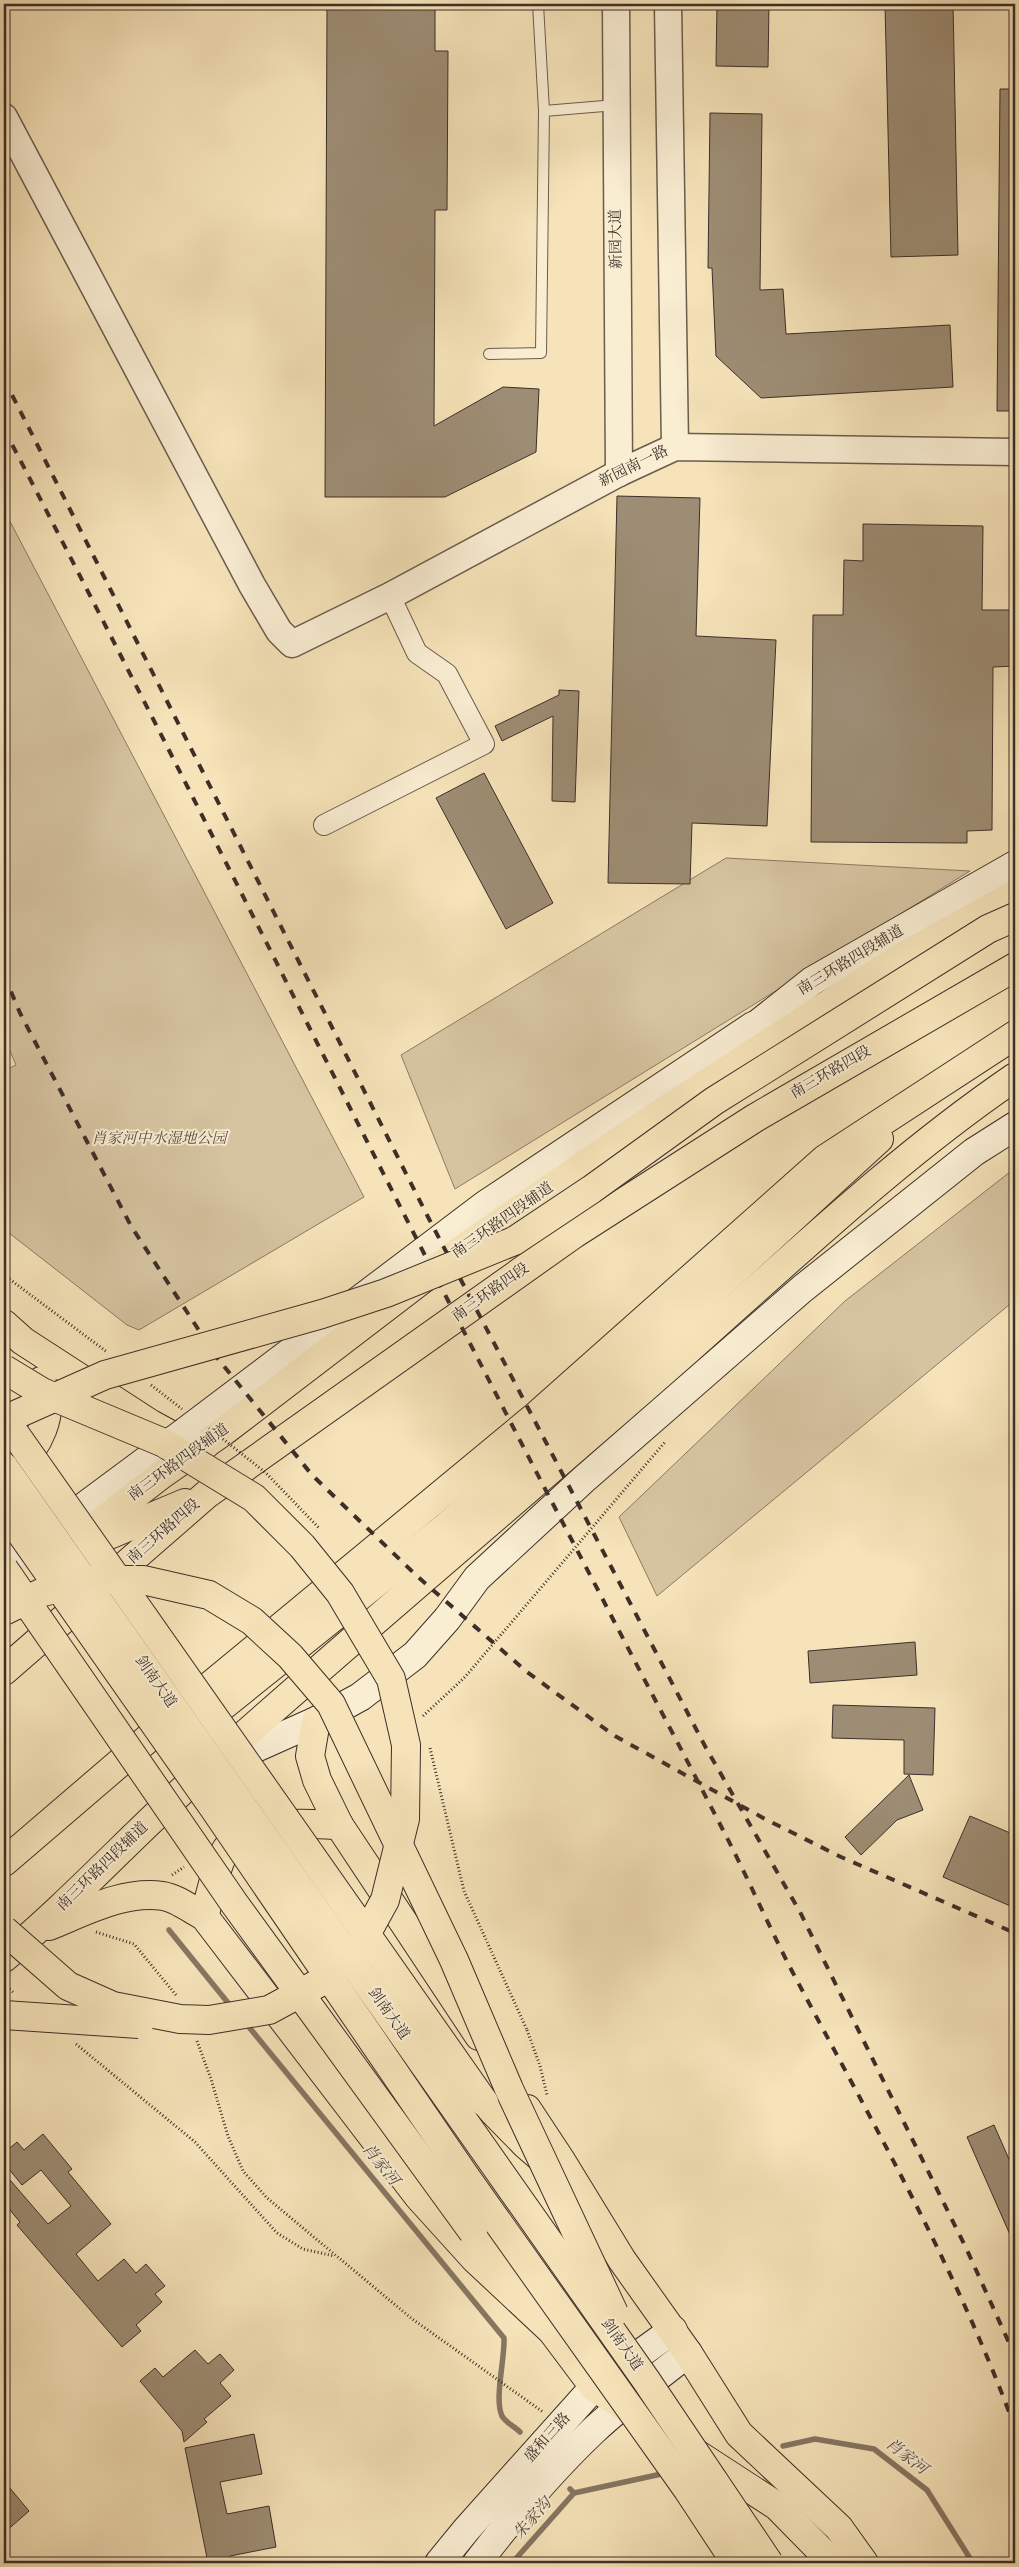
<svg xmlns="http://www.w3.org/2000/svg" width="1019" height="2567" viewBox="0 0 1019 2567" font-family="'Old Standard TT','Noto Serif SC',serif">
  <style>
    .green { fill: #d6c4a1; stroke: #897a65 }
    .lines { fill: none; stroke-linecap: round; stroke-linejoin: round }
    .stream { stroke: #867662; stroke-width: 5.5 }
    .building { fill: #9d8d74; stroke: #3c2f29 }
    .service-casing { stroke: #6a5c4d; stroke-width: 12 }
    .minor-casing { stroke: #6a5c4d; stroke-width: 22 }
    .tertiary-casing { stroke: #6a5c4d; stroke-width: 29 }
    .secondary-casing { stroke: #3c2f29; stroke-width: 30 }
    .primary-casing { stroke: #3c2f29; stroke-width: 30 }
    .trunk-casing { stroke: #3c2f29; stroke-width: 30 }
    .motorway-casing { stroke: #3c2f29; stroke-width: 30 }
    .path { stroke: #3c2f29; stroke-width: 3; stroke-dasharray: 1 2.5; stroke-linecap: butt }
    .service { stroke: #f9edd2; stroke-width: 10 }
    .minor { stroke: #f9edd2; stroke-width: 20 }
    .tertiary { stroke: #f9edd2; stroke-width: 26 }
    .secondary { stroke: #f9edd2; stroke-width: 28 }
    .primary { stroke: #f6e3b9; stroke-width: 28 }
    .trunk { stroke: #f6e3b9; stroke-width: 28 }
    .motorway { stroke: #f6e3b9; stroke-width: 28 }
    .rail { stroke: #3c2f29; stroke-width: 4; stroke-dasharray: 9 9; stroke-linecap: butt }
    .secondary-bridge-casing { stroke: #3c2f29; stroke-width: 30; stroke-linecap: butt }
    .trunk-bridge-casing { stroke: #3c2f29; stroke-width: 30; stroke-linecap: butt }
    .path-bridge { stroke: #3c2f29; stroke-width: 3; stroke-dasharray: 1 2.5; stroke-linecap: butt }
    .secondary-bridge { stroke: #f9edd2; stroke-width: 28 }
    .trunk-bridge { stroke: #f6e3b9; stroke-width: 28 }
    .labels { text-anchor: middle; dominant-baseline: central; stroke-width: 4; stroke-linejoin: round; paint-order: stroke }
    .street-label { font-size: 15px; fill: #3c2f29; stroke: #f9edd2 }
    .park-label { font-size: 15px; font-style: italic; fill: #5b4d41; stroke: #f9edd2 }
    .water-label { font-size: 16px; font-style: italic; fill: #5b4d41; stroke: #f9edd2 }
  </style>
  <rect width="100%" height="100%" fill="#f6e3b9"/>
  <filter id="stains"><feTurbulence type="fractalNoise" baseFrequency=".004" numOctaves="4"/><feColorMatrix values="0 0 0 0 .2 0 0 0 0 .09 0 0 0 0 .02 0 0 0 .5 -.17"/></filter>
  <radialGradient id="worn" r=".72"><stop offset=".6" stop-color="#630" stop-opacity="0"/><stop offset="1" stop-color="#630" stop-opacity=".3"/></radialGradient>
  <!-- green -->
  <g class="green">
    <path d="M4,510l360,687 -225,133 -12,-5 -123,-96v-158l12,-6 -12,-28z"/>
    <path d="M726,858l244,13 -515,318 -54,-134z"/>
    <path d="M1015,1168v132l-358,296 -38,-79 226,-216z"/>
  </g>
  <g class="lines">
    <!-- stream -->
    <g class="stream">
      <path d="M169,1930l64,79"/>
      <path d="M244,2021l260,317c1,21 -10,61 -2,78 3,6 13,11 18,16"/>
      <path d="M783,2446l32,-7 59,10 53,41 46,73"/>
      <path d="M570,2489l4,4 92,-20"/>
      <path d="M512,2563l62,-70"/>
    </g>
  </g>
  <!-- building -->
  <g class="building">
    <path d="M327,4h108v47h13l-1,159h-12l-1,216 69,-39 36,2 -3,63 -91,45h-120z"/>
    <path d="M717,4h52l-1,63 -52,-1z"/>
    <path d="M885,4h68l5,251 -67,2z"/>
    <path d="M1000,89h15v322h-18z"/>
    <path d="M710,113l52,1 -2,176 23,-1 3,45 164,-9 3,62 -192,11 -45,-42 -4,-88h-4z"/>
    <path d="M617,496l83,2 -4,138 80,4 -9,186 -75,-3 -2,61 -82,-1z"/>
    <path d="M863,524l120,2 -1,84h33v56l-22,1 -1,163 -25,1v12l-156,-1 2,-227h30l1,-55 19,1z"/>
    <path d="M559,690l20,1 -4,111 -23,-1 1,-85 -51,25 -7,-15 64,-31z"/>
    <path d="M484,773l69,130 -47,26 -70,-131z"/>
    <path d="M915,1642l2,33 -107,8 -2,-32z"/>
    <path d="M833,1705l102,3 -2,67 -29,-1v-34l-72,-2z"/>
    <path d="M909,1775l14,35 -26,10 -36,35 -16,-18z"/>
    <path d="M970,1816l45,19v73l-72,-31z"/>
    <path d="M994,2125l21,48v73l-48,-109z"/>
    <path d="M43,2134l29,35 -4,3 43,52 -35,30 22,27 26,-22 12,14 10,-9 19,22 -10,8 7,8 -26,23 5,6 -19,16 -105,-122 3,-3 -16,-19v-30l44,51 23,-18 -30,-36 -19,15 -18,-22v-10l13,-11 7,8z"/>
    <path d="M195,2350l13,14 12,-10 14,16 -14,13 11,13 -27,23 3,3 -23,20 -2,-11 -42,-50 15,-13 8,9z"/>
    <path d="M254,2434l8,40 -42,8 7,32 42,-8 7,41 -46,9 1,5 -23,2 -23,-115z"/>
    <path d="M4,2481l25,30 -25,22z"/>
  </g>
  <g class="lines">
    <defs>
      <g id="service">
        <path d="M538,4l6,107"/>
        <path d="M489,354l52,-1 3,-242 72,-6"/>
      </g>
      <path id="minor" d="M324,825l160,-81 -37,-70 -30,-21 -27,-57"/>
      <g id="tertiary">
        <path d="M616,4l3,469"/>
        <path d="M668,4l7,443"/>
        <path d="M4,117l248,468 27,46 13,13 98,-48 229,-123 56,-26 340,5"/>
      </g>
      <g id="secondary">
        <path d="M740,1038l72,-57 203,-116"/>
        <path d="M186,1431l299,-226 268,-179"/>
        <path d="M4,1566l163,-121"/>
        <path d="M220,1764l96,-43 44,-24 55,-42 32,-36 30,-41 106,-98 219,-191 172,-137 41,-26"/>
        <path d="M439,2563l27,-33 128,-143 79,-57"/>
        <path d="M477,2563c35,-46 74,-92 116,-132 30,-28 63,-53 95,-78"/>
      </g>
      <g id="primary">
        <path d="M4,1597l157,-122 63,-44 238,-182 174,-120"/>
        <path d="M316,1721l-6,35 7,24 22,45 140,211"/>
        <path d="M204,1916c7,-20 10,-45 20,-63 20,-37 81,-29 115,-28"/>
        <path d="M49,1926c35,-14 75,-36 114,-30 13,2 29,14 41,20l214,280 57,63 77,72 42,56 183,119 56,57"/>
        <path d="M4,1958c71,-59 133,-128 202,-189 159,-142 323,-279 483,-420 105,-93 210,-193 326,-272"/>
        <path d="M527,2109l35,53 60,98 66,93 51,81 100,94 25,35"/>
      </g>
      <g id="trunk">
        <path d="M4,1324l19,17 128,83 35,19 20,1"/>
        <path d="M14,1470c23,-21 44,-58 27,-89"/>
        <path d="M52,1559l133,-56"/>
        <path d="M4,1671l203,-177 367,-260 181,-116 260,-151"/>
        <path d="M194,1729l248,-199 155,-133 282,-258"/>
        <path d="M4,1862l196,-168 337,-279 288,-256 190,-124"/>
        <path d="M484,2102l42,43 54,47"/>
        <path d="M473,2232l79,99"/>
      </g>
      <path id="motorway" d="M636,1129l262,-170 117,-65"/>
    </defs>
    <!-- service casing -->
    <use href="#service" class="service-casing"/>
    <!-- minor casing -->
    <use href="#minor" class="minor-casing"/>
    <!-- tertiary casing -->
    <use href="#tertiary" class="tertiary-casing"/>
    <!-- secondary casing -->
    <use href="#secondary" class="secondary-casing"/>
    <!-- primary casing -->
    <use href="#primary" class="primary-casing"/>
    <!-- trunk casing -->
    <use href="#trunk" class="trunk-casing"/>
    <!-- motorway casing -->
    <use href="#motorway" class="motorway-casing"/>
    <!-- path -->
    <g class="path">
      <path d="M4,1275l103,77"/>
      <path d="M423,1716l42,-39 200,-235"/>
      <path d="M172,1875l12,-8"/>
      <path d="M96,1932l38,12 42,51"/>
      <path d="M527,2030l13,36 7,29"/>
      <path d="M197,2041l14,38 17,57 15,35 24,27 144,120 132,94"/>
      <path d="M277,2233l26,16 31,7"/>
    </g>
    <!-- service -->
    <use href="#service" class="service"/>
    <!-- minor -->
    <use href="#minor" class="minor"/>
    <!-- tertiary -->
    <use href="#tertiary" class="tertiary"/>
    <!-- secondary -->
    <use href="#secondary" class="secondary"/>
    <!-- primary -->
    <use href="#primary" class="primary"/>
    <!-- trunk -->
    <use href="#trunk" class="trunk"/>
    <!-- motorway -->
    <use href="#motorway" class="motorway"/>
    <!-- rail -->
    <g class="rail">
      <path d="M4,379l424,838 278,531 94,164 167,338 48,106"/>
      <path d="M4,429c201,386 392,777 595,1163 41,80 84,160 125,240 24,46 45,95 69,141 79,149 164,296 222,455"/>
      <path d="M4,975l16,38 111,213 84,129 97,120 106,102 109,95 88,64 150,83 76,38 174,76"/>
    </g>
    <defs>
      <path id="secondary-bridge" d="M167,1445l19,-14"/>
      <g id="trunk-bridge">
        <path d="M4,1369l38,23 122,51 90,55 48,48 38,47 51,86 15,66 -1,74 -20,81 -22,40 -27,29 -19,15 -48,26 -60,10 -29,-1 -67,-13 -45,-20 -64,-56"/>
        <path d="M4,1418l480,684"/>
        <path d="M4,1420l101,-45 217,-61 64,-21 128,-52 78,-52 122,-88 274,-172 27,-12"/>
        <path d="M4,1467l642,913 123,183"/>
        <path d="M4,1509l209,298 252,369 223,314 48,73"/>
        <path d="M4,1569l230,334 239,329"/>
        <path d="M4,1611l39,-19 51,-12h49l66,15 43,26 38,35 41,48 123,256 55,129 105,224"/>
        <path d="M4,2015l135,9"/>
      </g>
    </defs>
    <!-- secondary-bridge casing -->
    <use href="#secondary-bridge" class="secondary-bridge-casing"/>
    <!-- trunk-bridge casing -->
    <use href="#trunk-bridge" class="trunk-bridge-casing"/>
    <!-- path-bridge -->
    <g class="path-bridge">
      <path d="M151,1385l31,24"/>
      <path d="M209,1428l57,45 53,55"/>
      <path d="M430,1748l34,143 63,139"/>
      <path d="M4,1985l9,7"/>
      <path d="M76,2044l119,98 82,91"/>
    </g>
    <!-- secondary-bridge -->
    <use href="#secondary-bridge" class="secondary-bridge"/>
    <!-- trunk-bridge -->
    <use href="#trunk-bridge" class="trunk-bridge"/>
  </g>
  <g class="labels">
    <!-- street labels -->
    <g class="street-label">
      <text transform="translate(617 239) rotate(-91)">新园大道</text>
      <text transform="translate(634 467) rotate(-26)">新园南一路</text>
      <text transform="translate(851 961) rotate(-31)">南三环路四段辅道</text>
      <text transform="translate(831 1073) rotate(-30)">南三环路四段</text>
      <text transform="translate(503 1221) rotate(-35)">南三环路四段辅道</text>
      <text transform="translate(491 1293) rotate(-35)">南三环路四段</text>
      <text transform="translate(179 1463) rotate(-36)">南三环路四段辅道</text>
      <text transform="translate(164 1532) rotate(-41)">南三环路四段</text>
      <text transform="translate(155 1682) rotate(55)">剑南大道</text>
      <text transform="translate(103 1867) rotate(-44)">南三环路四段辅道</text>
      <text transform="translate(388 2014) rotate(55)">剑南大道</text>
      <text transform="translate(621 2345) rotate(55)">剑南大道</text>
      <text transform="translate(548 2438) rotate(-48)">盛和三路</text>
    </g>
    <!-- park labels -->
    <g class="park-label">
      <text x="159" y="1139">肖家河中水湿地公园</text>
    </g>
    <!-- water labels -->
    <g class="water-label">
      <text transform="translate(380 2165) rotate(51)">肖家河</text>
      <text transform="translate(906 2457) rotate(38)">肖家河</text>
      <text transform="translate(533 2519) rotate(-49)">朱家沟</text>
    </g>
  </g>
  <!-- margin -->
  <rect width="1019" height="2567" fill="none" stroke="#f6e3b9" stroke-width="20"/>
  <rect x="5" y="5" width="1009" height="2557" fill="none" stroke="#3c2f29" stroke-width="2.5"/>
  <rect x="10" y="10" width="999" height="2547" fill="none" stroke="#3c2f29"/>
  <rect width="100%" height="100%" filter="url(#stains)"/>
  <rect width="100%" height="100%" fill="url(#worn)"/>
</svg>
